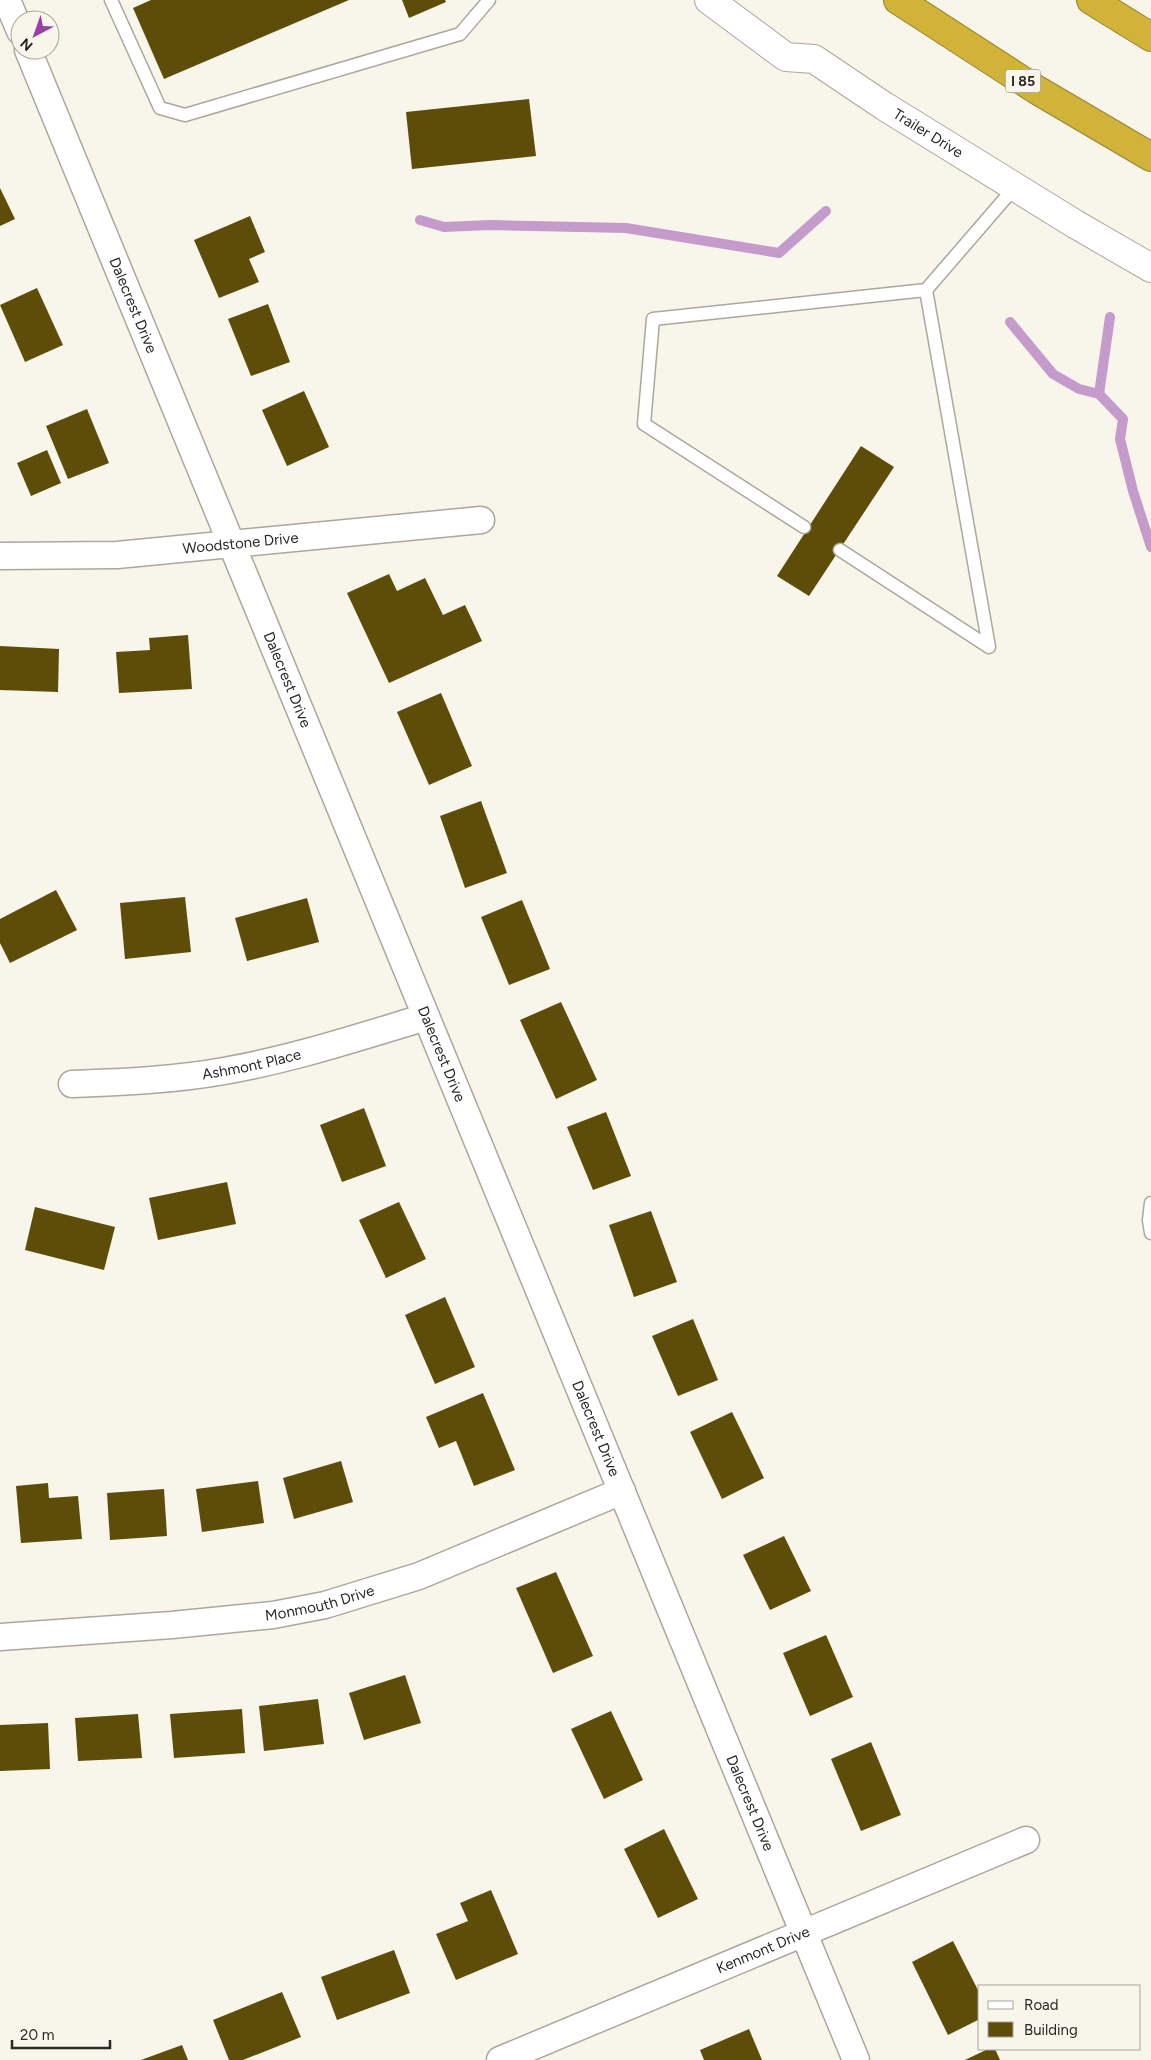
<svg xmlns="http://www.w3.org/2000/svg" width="1151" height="2060" viewBox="0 0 1151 2060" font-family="Figtree,sans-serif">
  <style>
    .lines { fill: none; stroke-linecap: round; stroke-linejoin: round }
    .stream { stroke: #c59bcb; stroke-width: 10 }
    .building { fill: #5d4d09 }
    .lane-casing { stroke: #aaa89d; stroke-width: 15 }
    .street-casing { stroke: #aaa89d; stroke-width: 29 }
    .secondary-casing { stroke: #aaa89d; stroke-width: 30 }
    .highway-casing { stroke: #968331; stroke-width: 30 }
    .lane { stroke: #fff; stroke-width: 12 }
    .street { stroke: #fff; stroke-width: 26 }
    .secondary { stroke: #fff; stroke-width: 28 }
    .highway { stroke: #d0b338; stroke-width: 28 }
    .labels { text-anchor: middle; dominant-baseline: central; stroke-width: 5; stroke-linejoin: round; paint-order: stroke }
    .shield { fill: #f8f5ea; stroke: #686660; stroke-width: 1 }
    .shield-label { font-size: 14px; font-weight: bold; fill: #2a2925 }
    .street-label { font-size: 15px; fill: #2a2925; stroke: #f8f5ea }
  </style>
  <rect width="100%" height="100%" fill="#f8f5ea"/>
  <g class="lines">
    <!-- stream -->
    <g class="stream">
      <path d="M420,220l24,7 46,-2 136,3 153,25 47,-42"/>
      <path d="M1010,322l43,52 26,15 20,5 24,25 -3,20 13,52 18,56"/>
      <path d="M1099,394l11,-77"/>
    </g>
  </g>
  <!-- building -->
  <g class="building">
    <path d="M151,0h198l-185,79 -31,-71z"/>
    <path d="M402,0h43l1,2 -37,16z"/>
    <path d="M529,99l7,57 -124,13 -6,-57z"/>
    <path d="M0,188l15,31 -15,7z"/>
    <path d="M250,216l15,36 -16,7 10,23 -40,16 -25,-58z"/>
    <path d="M37,288l26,57 -38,17 -25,-57z"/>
    <path d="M268,304l22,58 -39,14 -23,-57z"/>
    <path d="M304,391l25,56 -42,19 -25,-56z"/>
    <path d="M87,409l22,54 -41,16 -22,-53z"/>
    <path d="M861,446l33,21 -85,129 -32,-20z"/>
    <path d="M47,450l14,33 -30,13 -14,-33z"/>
    <path d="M389,574l8,17 28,-13 18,37 22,-10 17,36 -93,42 -42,-90z"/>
    <path d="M188,635l4,54 -73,4 -3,-41 34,-2 -1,-12z"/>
    <path d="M0,646l59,3 -1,43 -58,-2z"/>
    <path d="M441,693l31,73 -43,19 -32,-73z"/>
    <path d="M481,801l26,72 -42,15 -25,-72z"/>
    <path d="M56,890l21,40 -67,33 -10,-20v-24z"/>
    <path d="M185,897l6,55 -66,7 -5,-56z"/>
    <path d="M307,898l12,44 -72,19 -12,-43z"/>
    <path d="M522,900l28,69 -41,16 -28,-68z"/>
    <path d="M561,1002l36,78 -41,19 -36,-79z"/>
    <path d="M364,1108l22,58 -44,16 -22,-57z"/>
    <path d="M606,1112l25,64 -38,14 -26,-63z"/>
    <path d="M227,1182l9,42 -78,16 -9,-42z"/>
    <path d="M399,1202l27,57 -40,19 -27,-58z"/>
    <path d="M35,1207l80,20 -11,43 -79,-20z"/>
    <path d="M651,1211l26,71 -43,15 -25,-72z"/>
    <path d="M445,1297l30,70 -40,17 -30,-69z"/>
    <path d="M693,1319l25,61 -40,16 -26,-60z"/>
    <path d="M483,1393l32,77 -41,16 -18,-45 -17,7 -13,-31z"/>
    <path d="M732,1412l32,66 -42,21 -32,-67z"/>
    <path d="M341,1461l12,41 -59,17 -11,-41z"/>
    <path d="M258,1481l6,42 -62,9 -6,-43z"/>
    <path d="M48,1483l1,15 29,-2 4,43 -61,4 -5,-57z"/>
    <path d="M164,1489l3,47 -57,4 -3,-47z"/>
    <path d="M784,1536l27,55 -41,19 -27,-55z"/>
    <path d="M556,1572l37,84 -40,17 -37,-85z"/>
    <path d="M826,1635l27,62 -43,19 -27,-63z"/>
    <path d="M405,1675l16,48 -57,17 -15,-47z"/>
    <path d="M318,1699l6,45 -60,7 -5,-45z"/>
    <path d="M242,1709l3,44 -71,5 -4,-44z"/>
    <path d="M611,1711l32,69 -39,19 -33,-70z"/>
    <path d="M138,1714l4,44 -64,3 -3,-43z"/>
    <path d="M48,1723l2,46 -50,2v-46z"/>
    <path d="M871,1742l30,73 -40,16 -30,-72z"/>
    <path d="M664,1829l34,70 -40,19 -34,-69z"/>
    <path d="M491,1890l27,64 -62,26 -20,-46 32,-13 -8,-18z"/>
    <path d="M953,1941l27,53v25l-32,16 -36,-73z"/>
    <path d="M394,1950l16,43 -73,27 -16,-43z"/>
    <path d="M282,1992l19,45 -58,23h-14l-16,-40z"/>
    <path d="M749,2029l13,31h-58l-4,-10z"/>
    <path d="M182,2045l6,15h-47z"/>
    <path d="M988,2049h7l5,11h-35z"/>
  </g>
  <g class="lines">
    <defs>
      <g id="lane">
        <path d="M111,0l49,108 25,7 275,-81 29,-34"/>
        <path d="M804,527l-160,-103 9,-105 273,-29 89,-103"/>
        <path d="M840,550l149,97 -63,-357"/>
        <path d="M1151,1203l-2,17 2,13"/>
      </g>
      <g id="street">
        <path d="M7,0l13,31"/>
        <path id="s1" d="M28,50l828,2010"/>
        <path id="s2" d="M0,556l117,-1 364,-35"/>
        <path id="s3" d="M72,1084c51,-2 102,-4 152,-13 69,-12 135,-34 202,-54"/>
        <path id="s4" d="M0,1637l172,-12 101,-10 52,-10 94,-29 203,-85"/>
        <path id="s5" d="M500,2060l526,-220"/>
      </g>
      <g id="secondary">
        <path id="s6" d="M709,0l77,57 28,2 70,47 191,118 76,44"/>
      </g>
      <g id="highway">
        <path d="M898,0l139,90 114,67"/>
        <path d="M1091,0l60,37"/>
      </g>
    </defs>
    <!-- lane casing -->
    <use href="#lane" class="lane-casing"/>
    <!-- street casing -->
    <use href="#street" class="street-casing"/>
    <!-- secondary casing -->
    <use href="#secondary" class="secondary-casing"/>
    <!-- highway casing -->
    <use href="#highway" class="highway-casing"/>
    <!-- lane -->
    <use href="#lane" class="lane"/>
    <!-- street -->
    <use href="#street" class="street"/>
    <!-- secondary -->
    <use href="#secondary" class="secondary"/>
    <!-- highway -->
    <use href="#highway" class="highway"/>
  </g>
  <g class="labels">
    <!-- shield labels -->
    <rect class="shield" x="1005.5" y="69.5" width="35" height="23" rx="4"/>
    <g class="shield-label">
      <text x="1023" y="81">I 85</text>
    </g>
    <!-- street labels -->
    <g class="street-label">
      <text stroke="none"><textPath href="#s6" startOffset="260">Trailer Drive</textPath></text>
      <text stroke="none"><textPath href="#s1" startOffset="276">Dalecrest Drive</textPath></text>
      <text stroke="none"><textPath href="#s2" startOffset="241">Woodstone Drive</textPath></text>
      <text stroke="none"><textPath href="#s1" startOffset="681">Dalecrest Drive</textPath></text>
      <text stroke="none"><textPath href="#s1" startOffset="1086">Dalecrest Drive</textPath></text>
      <text stroke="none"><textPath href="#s3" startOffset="181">Ashmont Place</textPath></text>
      <text stroke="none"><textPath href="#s1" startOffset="1491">Dalecrest Drive</textPath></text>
      <text stroke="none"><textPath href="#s4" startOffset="322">Monmouth Drive</textPath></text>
      <text stroke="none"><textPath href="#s1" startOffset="1896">Dalecrest Drive</textPath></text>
      <text stroke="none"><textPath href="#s5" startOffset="285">Kenmont Drive</textPath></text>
    </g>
  </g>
  <!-- legend -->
  <rect x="978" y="1985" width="162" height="65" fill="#f8f5ea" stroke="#a6a39b"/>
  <rect x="988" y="2001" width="25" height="8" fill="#ffffff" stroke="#a6a39b"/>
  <text x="1024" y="2010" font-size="15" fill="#2a2925">Road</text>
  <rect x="988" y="2022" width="25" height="15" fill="#5d4d09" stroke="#a6a39b"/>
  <text x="1024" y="2035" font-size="15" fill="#2a2925">Building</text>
  <!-- north arrow -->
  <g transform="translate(35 35) rotate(221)"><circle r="24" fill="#f8f5ea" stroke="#a6a39b"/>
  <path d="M0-4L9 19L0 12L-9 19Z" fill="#9a3ea9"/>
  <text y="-8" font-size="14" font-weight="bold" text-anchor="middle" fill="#2a2925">N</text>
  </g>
  <!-- scale -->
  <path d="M12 2040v8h98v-8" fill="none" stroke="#2a2925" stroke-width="2.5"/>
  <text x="20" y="2040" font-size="15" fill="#2a2925" stroke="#f8f5ea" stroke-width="4" paint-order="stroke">20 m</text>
</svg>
